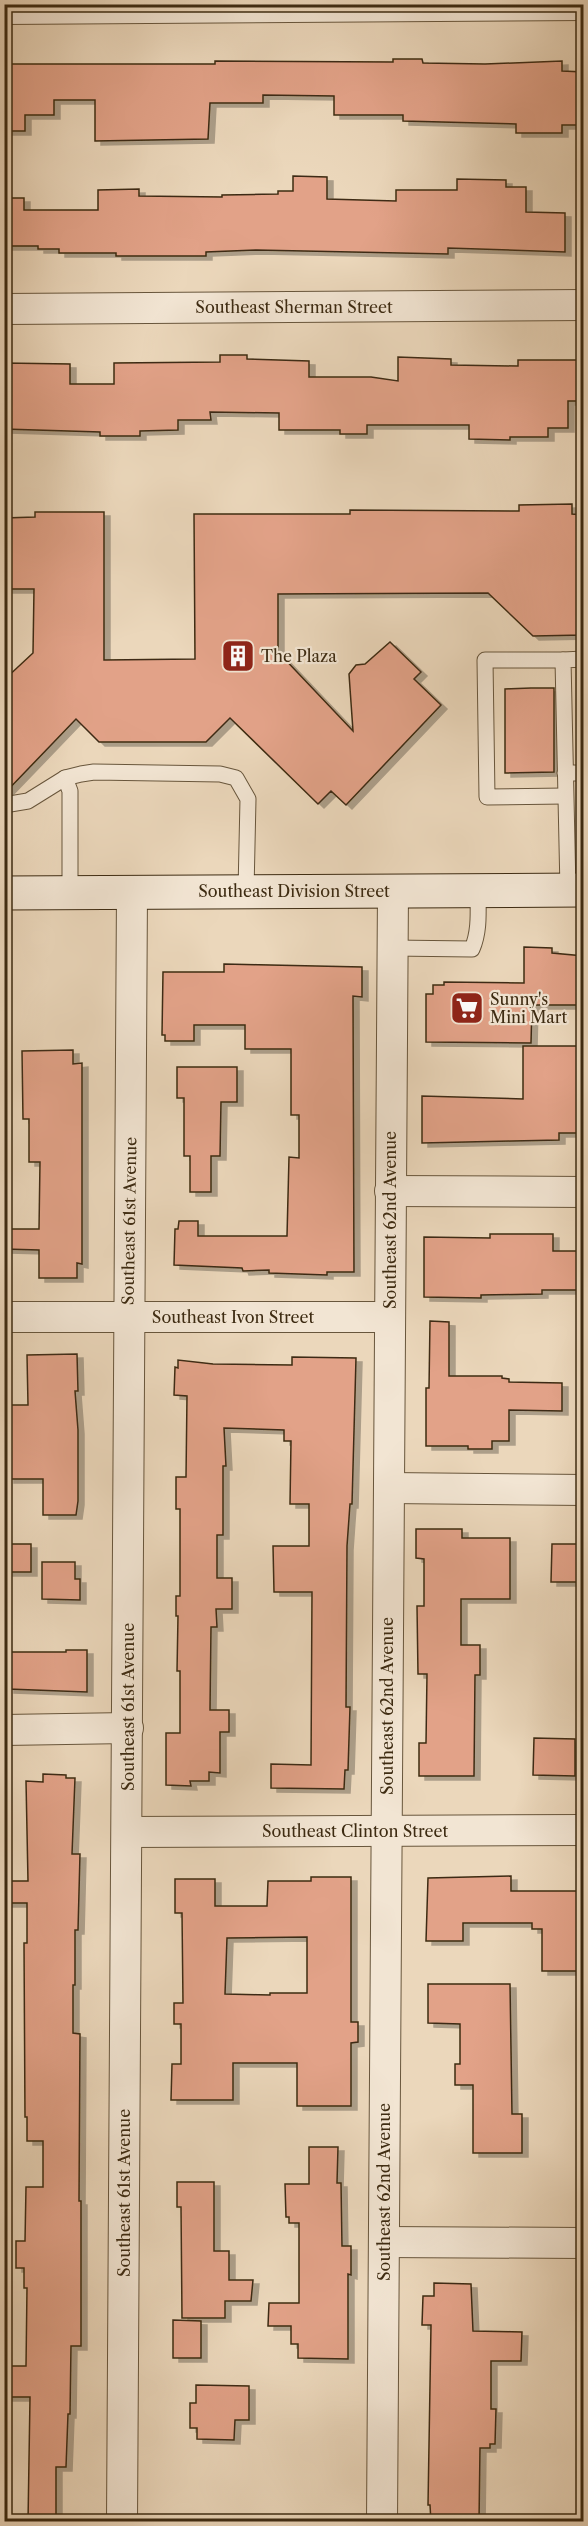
<svg xmlns="http://www.w3.org/2000/svg" width="588" height="2526" viewBox="0 0 588 2526" font-family="'Libre Caslon Text',serif">
  <style>
    .building { fill: #e2a288; stroke: #3d2b12; stroke-width: 1.5; fill-rule: evenodd; filter: url(#shadow) }
    .lines { fill: none; stroke-linecap: round; stroke-linejoin: round }
    .lane-casing { stroke: #68563c; stroke-width: 17 }
    .street-casing { stroke: #68563c; stroke-width: 32 }
    .secondary-casing { stroke: #3d2b12; stroke-width: 35 }
    .lane { stroke: #f2e5d3; stroke-width: 15 }
    .street { stroke: #f2e5d3; stroke-width: 30 }
    .secondary { stroke: #f2e5d3; stroke-width: 33 }
    .labels { text-anchor: middle; dominant-baseline: central; stroke-width: 4.5; stroke-linejoin: round; paint-order: stroke }
    .street-label { font-size: 16px; fill: #3d2b12; stroke: #f2e5d3 }
    .poi-label { font-size: 16px; fill: #3d2b12; stroke: #f2e5d3; text-anchor: start }
  </style>
  <defs>
    <filter id="shadow"><feDropShadow dx="6" dy="4" stdDeviation="0" flood-color="#0004"/></filter>
  </defs>
  <rect width="100%" height="100%" fill="#ebd7bb"/>
  <filter id="stains"><feTurbulence type="fractalNoise" baseFrequency=".00333" numOctaves="4"/><feColorMatrix values="0 0 0 0 .2 0 0 0 0 .09 0 0 0 0 .02 0 0 0 .5 -.17"/></filter>
  <radialGradient id="worn" r=".72"><stop offset=".6" stop-color="#630" stop-opacity="0"/><stop offset="1" stop-color="#630" stop-opacity=".3"/></radialGradient>
  <!-- building -->
  <g class="building">
    <path d="M393,59h29l1,4 62,1 77,-3v10l22,1v53h-22v8h-46v-9l-113,-3v-6h-69v-19l-71,-1v8h-53l-2,36 -113,2v-41h-41v15h-29v16h-21v-67h211v-3l178,1z"/>
    <path d="M293,176l34,1v22l69,2v-11h61v-11l49,1v7h20v25l39,1v39l-117,-4v6l-192,-4 -50,2v4h-90v-3h-57v-4h-21v-3h-34v-48h20v12h74v-20l41,-1v7l83,1v-2l56,-1v-3h15z"/>
    <path d="M220,355h27v4l62,2v16h62l27,4v-24l53,2v6l67,1v-6h66v41h-16v27h-20v9h-38v3l-41,-1v-14h-102v9h-27v-4h-61v-17l-69,-1 1,8h-33v10l-38,1v5h-40v-4l-96,-3v-66l66,1v20h44v-21l106,-1z"/>
    <path d="M572,504v10l12,1v120l-51,1 -45,-43 -210,1v58l75,79 -4,-57 7,-9 9,-1 25,-22 31,30 -7,7 27,26 -95,100 -15,-14 -13,13 -88,-86 -24,24h-107l-23,-23 -72,75v-114l29,-27 1,-64h-30v-71l31,-1v-5h69v148l91,-1 -1,-145h156v-4l169,1v-6z"/>
    <path d="M531,688h23v84l-49,1v-84z"/>
    <path d="M524,947l28,1v5l32,3v49h-52l-1,38 -105,-1v-48h7v-9h11v-3l80,1z"/>
    <path d="M224,964l138,3v30l-9,-1 1,276h-27v3l-58,-2v-3l-26,1 -1,-3 -68,-3 1,-36h3l1,-8h19v15h89l2,-79 10,1v-43h-8v-66h-46v-24h-51v16h-29v-6h-3l1,-63h61z"/>
    <path d="M523,1046h61v87h-25v7l-137,3v-47l101,3z"/>
    <path d="M73,1050v14l9,-1v201l-5,-1v15h-38v-28l-35,-1v-20h35l1,-67h-11v-43h-6l-1,-68z"/>
    <path d="M177,1067h60v35h-16l-1,54h-9v36h-21v-36h-6v-58h-7z"/>
    <path d="M490,1234h63v17h26l1,39h-38v4l-61,1v3l-57,-1v-60l66,1z"/>
    <path d="M430,1321l19,1v54h53v2l7,1v3l53,1v28l-53,-1v31h-17v8h-24v-3h-42v-58h3z"/>
    <path d="M77,1354l1,37h-3l3,39v71l-2,14h-33v-36h-35l1,-74h19l-1,-50z"/>
    <path d="M292,1357l64,1 -4,146h-2l-3,42 -1,161h4l-2,63h-3l-1,19 -73,-1v-24l40,1 1,-173h-38l-1,-46h36v-42h-19l1,-63h-7v-11l-60,-2 2,38h-3v69h-6v43h15v31h-16l1,18h-6l-1,83h19v22h-9v41l-11,-1v9h-19l1,5 -25,-1v-52h14v-62h-3l1,-55h-2v-20h4v-87h-4v-32h10l1,-81 -13,-1 1,-28 3,1v-8l35,4 79,1z"/>
    <path d="M416,1529h46v9h48v61h-49v46h19v30h-5l-1,101h-55v-33h7l1,-69h-9l-1,-68h7v-47l-8,-1z"/>
    <rect x="4" y="1544" width="27" height="28"/>
    <path d="M552,1544h32v38h-33z"/>
    <path d="M42,1562h33v17h5v21l-38,-1z"/>
    <path d="M66,1650h21v42l-79,-3v-37h58z"/>
    <path d="M534,1738l41,1v37l-42,-1z"/>
    <path d="M43,1774l23,1v3h9l-3,76h8l-2,76h-3v55h-2v48l7,1 -1,167h2v145h-10l-1,68h-2l-2,53h-10v55h-28l2,-125h-25v-31h21l1,-78h-3v-20h-8v-27h9l1,-54h17v-46h-16v-24h-2l-1,-174h3v-40h-23v-22h24l-2,-100 17,1z"/>
    <path d="M511,1876v15h73v80h-42v-42h-10v-6h-69v18h-37l2,-63z"/>
    <path d="M311,1877h40v145h7v20l-7,1v63h-54v-43h-64v37h-62l1,-36h9v-40h-7v-21h9l-1,-90h-7v-34h40v27h52l1,-25h43zM307,1937v56h-37v2l-45,-1 2,-56z"/>
    <path d="M428,1984h82l2,130h10v39h-49v-68h-18v-21h5v-40l-32,-1z"/>
    <path d="M309,2147h29l-1,36h4l1,63h9v29l-3,-1v85l-50,-1v-14h-7v-18h-23l1,-23h30v-80h-10v-6h-3l-1,-33h24z"/>
    <path d="M177,2182h37v69h15v29h24l-2,21h-26v17h-43l-1,-111h-4z"/>
    <path d="M434,2283l37,1 2,47 49,1 -1,29h-30v48h5l-1,35h-5v4h-10l-1,74h-48l-1,-17h-2l3,-180h-9l1,-29h11z"/>
    <path d="M173,2320l28,1v37h-28z"/>
    <path d="M196,2385l53,1v34h-14l-1,20 -37,-1v-11h-7v-25h6z"/>
  </g>
  <g class="lines">
    <defs>
      <g id="lane">
        <path d="M563,660h-78l2,137 78,-1"/>
        <path d="M565,773h19"/>
        <path d="M65,778l5,13v102"/>
        <path d="M4,805l24,-4 37,-23 16,-4 13,-2 126,2 16,4 12,21 -2,92"/>
        <path d="M568,890l-5,-230 21,-1"/>
        <path d="M392,948l80,1c8,-18 6,-39 6,-58"/>
      </g>
      <g id="street">
        <path d="M4,9l580,-4"/>
        <path d="M4,309l580,-4"/>
        <path d="M390,1191l194,1"/>
        <path d="M4,1317h386"/>
        <path d="M389,1488l195,2"/>
        <path d="M4,1730l124,-2"/>
        <path d="M127,1832l457,-2"/>
        <path d="M384,2242l200,1"/>
        <path d="M122,2522l10,-1630"/>
        <path d="M382,2522l11,-1631"/>
      </g>
      <path id="secondary" d="M4,893l580,-3"/>
    </defs>
    <!-- lane casing -->
    <use href="#lane" class="lane-casing"/>
    <!-- street casing -->
    <use href="#street" class="street-casing"/>
    <!-- secondary casing -->
    <use href="#secondary" class="secondary-casing"/>
    <!-- lane -->
    <use href="#lane" class="lane"/>
    <!-- street -->
    <use href="#street" class="street"/>
    <!-- secondary -->
    <use href="#secondary" class="secondary"/>
  </g>
  <!-- icons -->
  <defs>
    <symbol id="building-square" viewBox="-11 -11 22 22"><rect x="-9" y="-9" width="18" height="18" rx="4" fill="#8f2418" stroke="#f2e5d3"/><path d="M-4-6H4V6H1V3H-1V6H-4ZM-2.5-4.3h1.7v1.8h-1.7ZM.8-4.3h1.7v1.8H.8ZM-2.5-1h1.7V.8h-1.7ZM.8-1h1.7V.8H.8Z" fill="#fff"/></symbol>
    <symbol id="supermarket-square" viewBox="-11 -11 22 22"><rect x="-9" y="-9" width="18" height="18" rx="4" fill="#8f2418" stroke="#f2e5d3"/><path d="M-6-5.5h2.5l.6 2H6L4.5 2H-2.5L-4.4-4H-6ZM-1.5 3.2a1.3 1.3 0 1 0 .1 0ZM3 3.2a1.3 1.3 0 1 0 .1 0Z" fill="#fff"/></symbol>
  </defs>
  <g fill-rule="evenodd">
    <use href="#building-square" x="219" y="637" width="38" height="38"/>
    <use href="#supermarket-square" x="448" y="989" width="38" height="38"/>
  </g>
  <g class="labels">
    <!-- street labels -->
    <g class="street-label">
      <text x="294" y="307">Southeast Sherman Street</text>
      <text x="294" y="891">Southeast Division Street</text>
      <text transform="translate(390 1220) rotate(-90)">Southeast 62nd Avenue</text>
      <text transform="translate(129 1221) rotate(-89)">Southeast 61st Avenue</text>
      <text x="233" y="1317">Southeast Ivon Street</text>
      <text transform="translate(387 1706) rotate(-90)">Southeast 62nd Avenue</text>
      <text transform="translate(128 1707) rotate(-90)">Southeast 61st Avenue</text>
      <text x="355" y="1831">Southeast Clinton Street</text>
      <text transform="translate(384 2192) rotate(-90)">Southeast 62nd Avenue</text>
      <text transform="translate(124 2193) rotate(-90)">Southeast 61st Avenue</text>
    </g>
    <!-- poi labels -->
    <g class="poi-label">
      <text x="261" y="656">The Plaza</text>
      <text x="490" y="999">Sunny's<tspan x="490" dy="18">Mini Mart</tspan></text>
    </g>
  </g>
  <!-- margin -->
  <rect width="588" height="2526" fill="none" stroke="#ebd7bb" stroke-width="24"/>
  <rect x="6" y="6" width="576" height="2514" fill="none" stroke="#3d2b12" stroke-width="3"/>
  <rect x="12" y="12" width="564" height="2502" fill="none" stroke="#3d2b12" stroke-width="1.5"/>
  <rect width="100%" height="100%" filter="url(#stains)"/>
  <rect width="100%" height="100%" fill="url(#worn)"/>
</svg>
